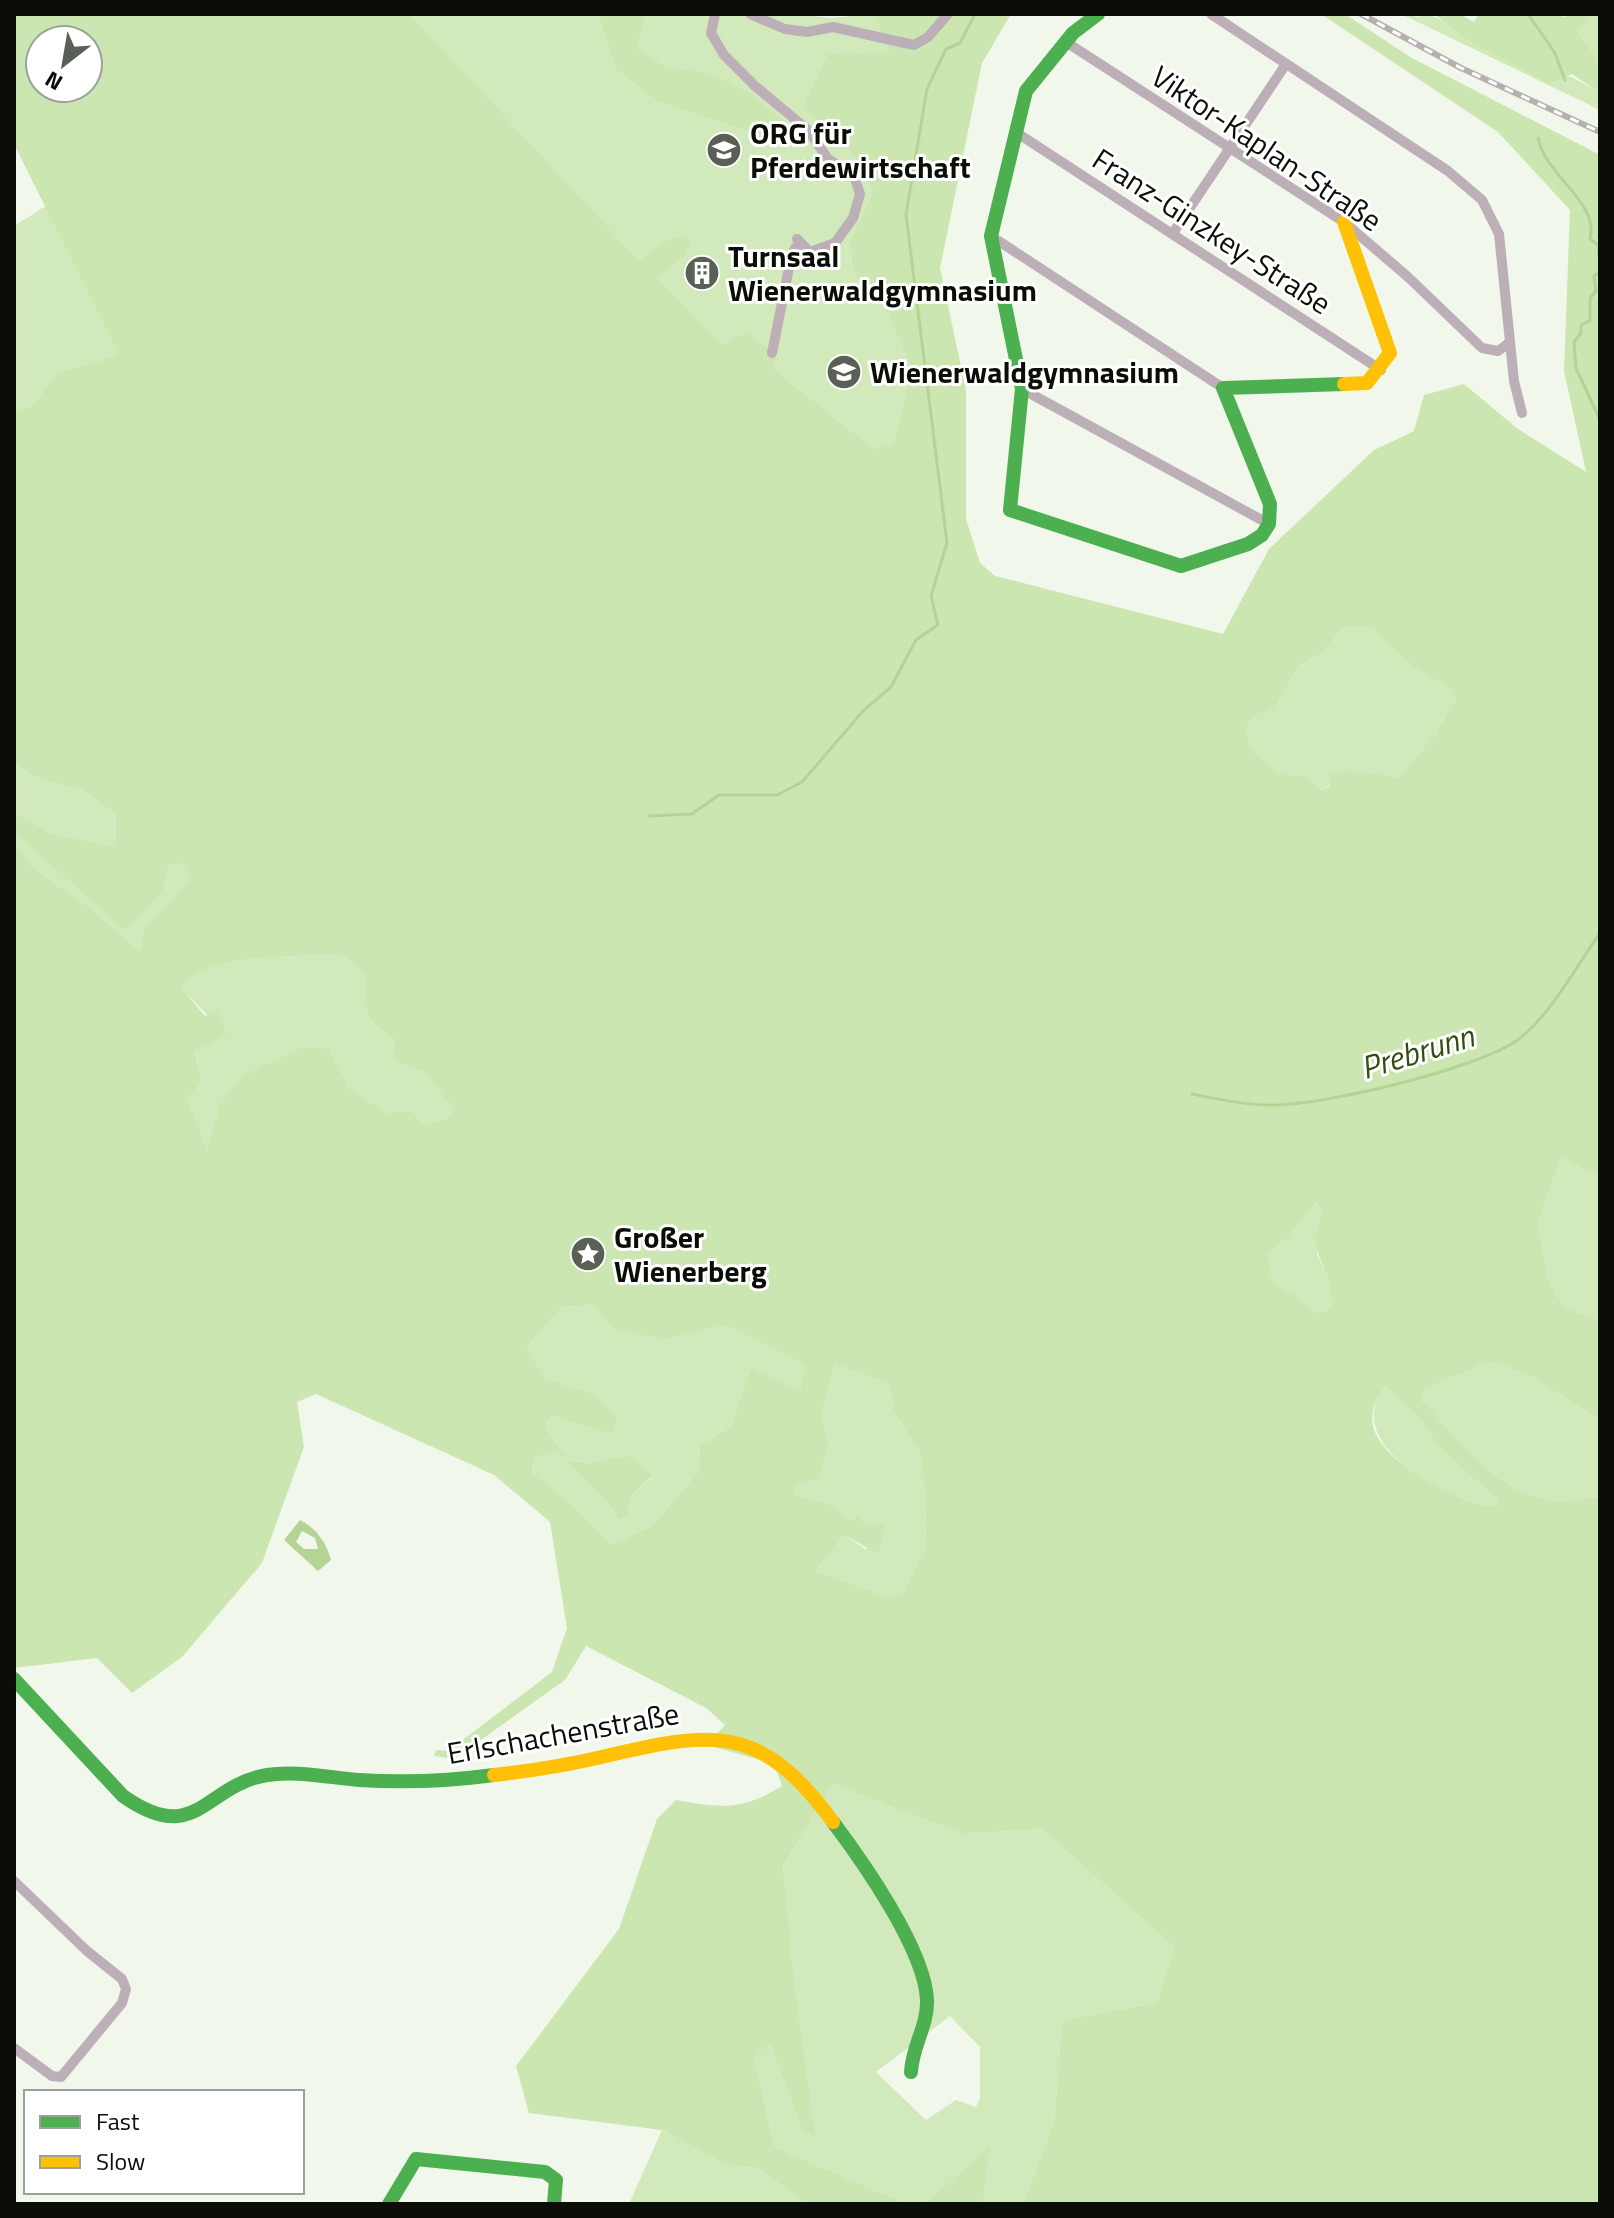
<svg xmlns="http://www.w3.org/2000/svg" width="1614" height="2218" viewBox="0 0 1614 2218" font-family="'Titillium Web',sans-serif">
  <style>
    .green { fill: #d2e9bc; fill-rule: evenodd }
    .forest { fill: #cce6b1; fill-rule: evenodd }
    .water { fill: #b5d494; fill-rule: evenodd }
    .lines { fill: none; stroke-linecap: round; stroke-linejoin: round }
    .stream { stroke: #b5d494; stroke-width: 3 }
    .street { stroke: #bdafb8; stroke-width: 10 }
    .fast { stroke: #4caf50; stroke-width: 14 }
    .slow { stroke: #ffc107; stroke-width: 14 }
    .rail-casing { stroke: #b5afb0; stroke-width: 6 }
    .rail { stroke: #fff; stroke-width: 3; stroke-dasharray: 9; stroke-linecap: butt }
    .labels { text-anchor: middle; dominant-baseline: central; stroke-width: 6; stroke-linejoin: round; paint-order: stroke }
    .poi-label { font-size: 30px; font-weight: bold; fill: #0a0e06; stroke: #fff; text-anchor: start }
    .street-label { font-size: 30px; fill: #0a0e06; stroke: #fff }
    .water-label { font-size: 32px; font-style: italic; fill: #334d11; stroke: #fff }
  </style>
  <rect width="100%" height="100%" fill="#f1f8eb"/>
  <!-- green -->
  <g class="green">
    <path d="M410,14h188l17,55 43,33 127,41 -80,-71 -38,-5 -32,-18 9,-34 146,-1 42,4 42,-4 16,39 -87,53 50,49 20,36 -23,50 3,33 26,21 32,73 -17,77 -20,4 -99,-79 -30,-36 -23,10 -65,-66 27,-21 -46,4z"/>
    <path d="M1401,14l19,3 1,-3c21,0 29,17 47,26 47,23 89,24 132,53v17z"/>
    <path d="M1581,14h19v48l-21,-27 1,-8 7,-5z"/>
    <path d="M46,206l74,149 -63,18 -24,32 -19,5v-184z"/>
    <path d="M1344,627l28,1 43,41 40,21 1,8 -20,36 -37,45 -49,-9 -28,20 -17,-14 -20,-1 -15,-6 -20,-21 -4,-20 9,-12 21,-10 23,-41 22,-11z"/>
    <path d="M14,763l22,15 45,11 35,25 -1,34 -64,-14 -37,-22z"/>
    <path d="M14,832l80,67 8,10 66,-45 13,-1 8,6 3,8 -48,52 -4,22 -55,-47 -52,-36 -19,-27z"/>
    <path d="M340,953l28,22c-2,35 -6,46 27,64l-3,21 33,13 30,35 -9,11 -22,5 -13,-14 -23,3 -38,-24 -21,-40 -110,57 -12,46 -19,-54 14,-16 -7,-31 31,-17 -47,-48c38,-36 111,-26 161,-33z"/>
    <path d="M1561,1158l39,19v144l-36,-14 -15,-26 -11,-58z"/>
    <path d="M1314,1202l9,9 -6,43 16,35 -2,17 -12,8 -48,-33 -3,-28 19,-14z"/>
    <path d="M594,1305l72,35 60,-15 78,39 -4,28 -49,-22 -21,57 -30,18 -2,27 -46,54 -41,18 -37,-38 -42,-32 2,-16 22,-7 51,51 12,18 10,-5 1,-19 23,-19 -24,-22 -43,8 -19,-3 -22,-35 7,-9 59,18 -20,-41 -49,-15 -15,-32 35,-39z"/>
    <path d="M1491,1361l43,17 66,42v77c-18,1 -39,6 -57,2 -49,-11 -87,-63 -121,-97l3,-13z"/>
    <path d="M835,1364l55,20 3,26 26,41 6,40 1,54 -21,49 -17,3 -73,-26 29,-36 23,15 -2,-24 -18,-3 -54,-28 5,-13 31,-36 -7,-34z"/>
    <path d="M1385,1386l34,31 18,28 61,56v7c-48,-7 -160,-63 -113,-122z"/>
    <path d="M833,1784l129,50 80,-5 132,118 -17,56 -95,17 -8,102 -31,82h-40l5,-55 -63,55h-17l-133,-57 -21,-89 16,-16 32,87 -19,-263zM950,2016l30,31v51l-4,9 -20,-7 -30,20 -50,-48z"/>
    <path d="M662,2130l64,35 32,3 49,36h-178z"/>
  </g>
  <!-- forest -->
  <g class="forest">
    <path d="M14,14h396l229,247c15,-10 34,-34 52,-18l-7,14 -27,21 65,66 23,-11 29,19 1,18 99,79 20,-5 17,-76 -32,-73 -26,-21 -3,-33 23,-50 -20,-36 -50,-48 25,-53 61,-2 -15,-38h137l-29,49 -42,205 26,122v129l14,44 15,13 228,58 46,-85 105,-99 40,-19 10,-36 40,-11 54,45 68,43 -22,-101 6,-161 -72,-78 -177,-118h24l67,44 188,97v1022l-39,-19 -23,65 11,58 15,26 36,14v99l-66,-42 -43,-17 -66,28 -3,12c34,35 72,87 121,98 18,4 39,-1 57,-2v707h-577l31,-82 8,-102 95,-17 17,-56 -132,-118 -80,5 -129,-50 -50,82 9,100 23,170 -13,-7 -32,-86 -16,15 21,89 133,57h-101l-49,-36 -32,-3 -64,-35 -133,-17 -13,-47 103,-137 38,-110 19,-19c44,8 66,11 106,-14l-8,-22 -67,-19 18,-20 -19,-17 -120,-62 -21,34 -111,79 -20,-3 2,-6 12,1 104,-79 15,-44 -17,-106 -56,-47 -178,-81 -19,8 7,45 -42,116 -80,94 -50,36 -35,-35 -83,10v-827l19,27 52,36 55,47 4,-22 48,-52 -11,-14 -13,2 -5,25 -38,40 -111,-98v-20l37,22 64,13 1,-33 -35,-25 -45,-11 -22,-15v-353l19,-5 24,-32 62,-18 -105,-211zM40,40h48v48h-48zM1344,627l28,1 43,41 39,21 2,8 -20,36 -37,44 -49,-8 -20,5v11l-8,4 -17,-14 -20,-1 -14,-6 -21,-21 -4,-20 9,-12 21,-10 23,-41 22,-11zM340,953l27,22c-1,35 -5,46 28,64l-3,21 33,13 29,36 -8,10 -22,5 -13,-14 -23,3 -38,-24 -21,-40 -26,-2 -61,29 -23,30 -12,45 -19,-53 14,-16 -7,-30 32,-18 -10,-22 -12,4 -25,-30c37,-36 110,-26 160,-33zM1315,1202l8,9c-21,44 12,55 8,95l-12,8 -47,-33 -4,-28 19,-14zM594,1305l20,23 52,12 60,-15 78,39 -4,27 -49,-22 -21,58 -30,18 -2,27 -46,54 -41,18 -37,-38 -42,-33 2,-15 22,-7 51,51 12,18 10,-5 1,-19 23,-20 -24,-21 -43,8 -19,-3 -22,-35 7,-9 59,18 6,-15 -26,-26 -48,-15 -16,-32 35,-39zM835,1364l55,20 3,26 26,41 6,40 1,54 -22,49 -16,3 -73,-26 29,-36 33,18 6,-9 -3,-7 6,-6 -5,-8 -16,3 -6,-10 -12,6 -11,-15 -43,-12 5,-13 20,-3 11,-33 -7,-34zM1385,1386l34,31 18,28 61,56v6c-34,-1 -117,-44 -125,-81 -3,-16 3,-28 12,-40z"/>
    <path d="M598,14h47l-9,35 31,18 38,5 43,20 46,38 -9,13 -127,-41 -43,-33z"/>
    <path d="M1434,14h25l15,8 5,-8h82l2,3 18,-3 7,8 -8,5 -1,8 21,27v31l-28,-19 -23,10 -87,-47z"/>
    <path d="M989,2148l-6,56h-58l63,-56z"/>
  </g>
  <!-- water -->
  <path class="water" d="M300,1520c17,9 26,22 31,40l-13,11 -34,-31zM302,1531l13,7 3,11h-14l-8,-7z"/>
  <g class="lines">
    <!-- stream -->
    <g class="stream">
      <path d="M1528,14l27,39 10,27"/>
      <path d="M1538,138c6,33 50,58 53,89 1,4 -1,8 -1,12l8,6 2,19"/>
      <path d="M1600,271l-6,5 2,15 -6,7v23l-9,4v8l-7,9 2,26 24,52"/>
      <path d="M1600,423v10"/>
      <path d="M649,816l43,-2 27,-19h58l25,-13 62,-72 27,-23 25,-47 22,-15 -7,-29 16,-53 -41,-328 21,-126 19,-40 14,-6 15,-29"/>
      <path d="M1192,1094c26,5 53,11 79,11 51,1 199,-35 242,-62 34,-21 64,-78 87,-110"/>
    </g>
    <!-- street -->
    <g class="street">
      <path d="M715,14l-4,19 13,22 31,31 53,44 20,29 26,17 6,18 -7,24 -18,25 -25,9 -13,-13"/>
      <path d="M750,14l35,15 22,3 26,-5 81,18 14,-8 20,-23"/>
      <path d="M1211,14l237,157 34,29 17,34 15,147 8,32"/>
      <path d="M1066,42l278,180 64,55 74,71 16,3 11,-8"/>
      <path d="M1017,133l364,237"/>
      <path d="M1173,233l113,-169"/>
      <path d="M991,236l232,152"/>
      <path d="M772,353l19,-95 4,-10 13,3"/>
      <path d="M1022,389l247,135"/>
      <path d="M14,1881l73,70 35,28 4,10 -4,14 -61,74 -9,-1 -38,-28"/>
    </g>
    <!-- fast -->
    <g class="fast">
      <path d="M1098,14l-25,19 -47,58 -35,145 31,153 -12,121 171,56 67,-22 14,-9 7,-11 1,-20 -47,-116 121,-4"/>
      <path d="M14,1679l109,117c74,52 81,-11 144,-21 29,-5 64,3 92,5 46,3 90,1 135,-5"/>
      <path d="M833,1822c30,40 92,128 94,178 1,25 -15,47 -16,72"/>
      <path d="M389,2204l27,-45 129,13 11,8 -2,24"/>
    </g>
    <!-- slow -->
    <g class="slow">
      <path d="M1344,222l46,131 -23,30 -23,1"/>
      <path d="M494,1775c35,-4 69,-9 103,-17 112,-26 161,-39 236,64"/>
    </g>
    <defs>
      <path id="rail" d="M1361,14l100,54 139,64"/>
    </defs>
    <!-- rail casing -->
    <use href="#rail" class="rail-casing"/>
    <!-- rail -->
    <use href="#rail" class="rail"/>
  </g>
  <!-- icons -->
  <defs>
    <symbol id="school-disc" viewBox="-11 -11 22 22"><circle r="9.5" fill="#5b6056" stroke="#fff"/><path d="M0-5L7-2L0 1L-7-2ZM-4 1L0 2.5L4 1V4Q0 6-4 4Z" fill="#fff"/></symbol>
    <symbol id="building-disc" viewBox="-11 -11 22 22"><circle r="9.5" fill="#5b6056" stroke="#fff"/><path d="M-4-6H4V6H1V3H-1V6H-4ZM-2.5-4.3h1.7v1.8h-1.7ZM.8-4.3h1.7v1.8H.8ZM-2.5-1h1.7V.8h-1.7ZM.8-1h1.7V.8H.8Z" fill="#fff"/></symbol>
    <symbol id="sight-disc" viewBox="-11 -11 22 22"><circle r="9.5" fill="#5b6056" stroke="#fff"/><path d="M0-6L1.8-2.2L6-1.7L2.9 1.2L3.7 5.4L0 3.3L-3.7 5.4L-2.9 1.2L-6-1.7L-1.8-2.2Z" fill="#fff"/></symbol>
  </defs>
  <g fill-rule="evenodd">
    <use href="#school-disc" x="704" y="130" width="40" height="40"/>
    <use href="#building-disc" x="682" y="253" width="40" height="40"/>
    <use href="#school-disc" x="824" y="352" width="40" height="40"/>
    <use href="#sight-disc" x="568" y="1234" width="40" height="40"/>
  </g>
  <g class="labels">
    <!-- poi labels -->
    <g class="poi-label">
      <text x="750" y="133">ORG für<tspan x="750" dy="34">Pferdewirtschaft</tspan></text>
      <text x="728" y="256">Turnsaal<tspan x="728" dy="34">Wienerwaldgymnasium</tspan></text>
      <text x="870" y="372">Wienerwaldgymnasium</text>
      <text x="614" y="1237">Großer<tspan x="614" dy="34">Wienerberg</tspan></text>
    </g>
    <!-- street labels -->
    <g class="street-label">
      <text transform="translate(1267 148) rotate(34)">Viktor-Kaplan-Straße</text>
      <text transform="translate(1212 231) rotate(33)">Franz-Ginzkey-Straße</text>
      <text transform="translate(563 1733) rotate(-10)">Erlschachenstraße</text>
    </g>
    <!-- water labels -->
    <g class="water-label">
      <text transform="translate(1417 1051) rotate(-17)">Prebrunn</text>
    </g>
  </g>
  <!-- border -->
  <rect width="1614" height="2218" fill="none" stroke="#0a0e06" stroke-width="32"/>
  <!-- legend -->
  <rect x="24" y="2090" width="280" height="104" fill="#ffffff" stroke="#9d9f9b" stroke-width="2"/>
  <rect x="40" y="2116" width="40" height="12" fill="#4caf50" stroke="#9d9f9b" stroke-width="2"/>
  <text x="96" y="2130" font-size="24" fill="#0a0e06">Fast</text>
  <rect x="40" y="2156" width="40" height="12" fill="#ffc107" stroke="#9d9f9b" stroke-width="2"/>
  <text x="96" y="2170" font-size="24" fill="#0a0e06">Slow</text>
  <!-- north arrow -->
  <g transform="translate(64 64) rotate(211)"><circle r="38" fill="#ffffff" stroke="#9d9f9b" stroke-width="2"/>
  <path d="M0-6L14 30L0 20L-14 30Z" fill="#5b6056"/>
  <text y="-12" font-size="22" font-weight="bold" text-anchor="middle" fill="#0a0e06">N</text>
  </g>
</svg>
